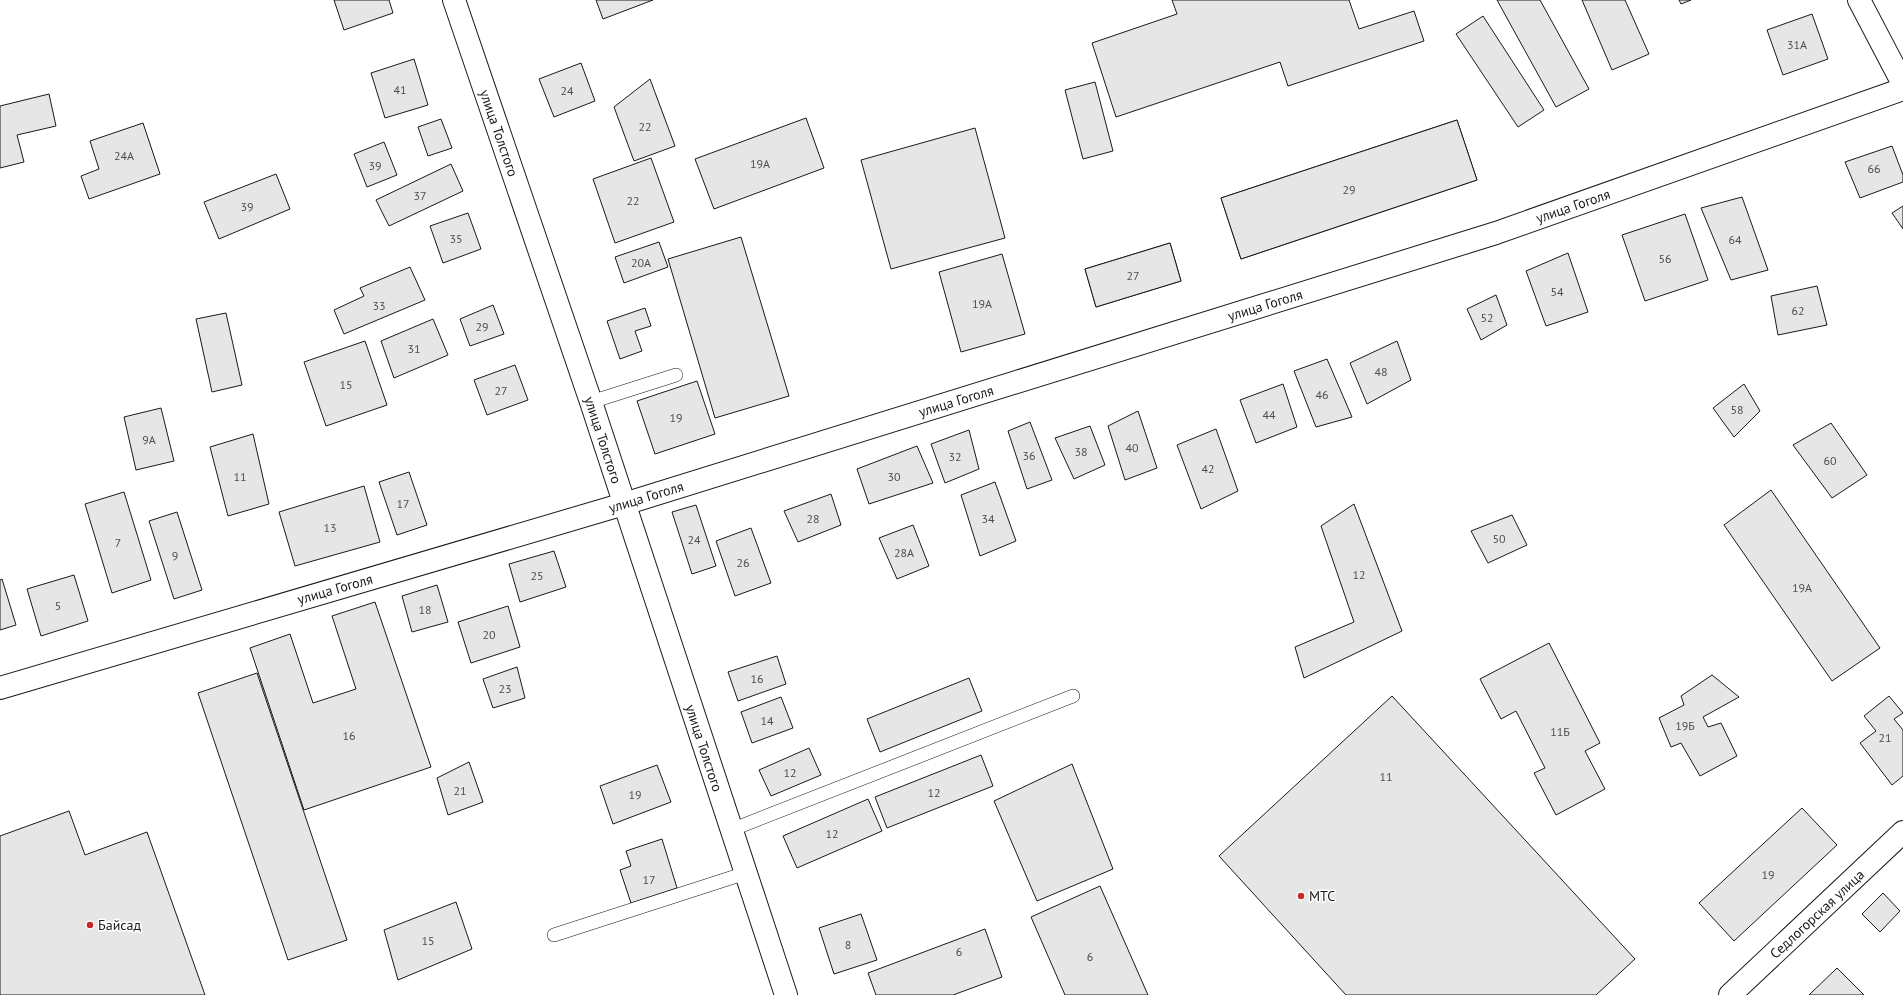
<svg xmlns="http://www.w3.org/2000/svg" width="1903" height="995" viewBox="0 0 1903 995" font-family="'PT Sans',sans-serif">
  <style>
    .building { fill: #e6e6e6; stroke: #1a1a1a }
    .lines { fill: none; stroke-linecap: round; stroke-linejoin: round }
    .service-casing { stroke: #1a1a1a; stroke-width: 14 }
    .minor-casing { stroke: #1a1a1a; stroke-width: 24 }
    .tertiary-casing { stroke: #1a1a1a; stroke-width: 24 }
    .service { stroke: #fff; stroke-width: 13 }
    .minor { stroke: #fff; stroke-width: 22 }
    .tertiary { stroke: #fff; stroke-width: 22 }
    .poi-dot { fill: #c62828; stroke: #fff; stroke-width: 1.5 }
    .labels { text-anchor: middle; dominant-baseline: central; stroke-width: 3; stroke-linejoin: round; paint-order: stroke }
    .number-label { font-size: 12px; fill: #4d4d4d }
    .street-label { font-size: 14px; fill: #1a1a1a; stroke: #fff }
    .poi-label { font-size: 14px; fill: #1a1a1a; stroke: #fff; text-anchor: start }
  </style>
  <rect width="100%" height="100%" fill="#fff"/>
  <!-- building -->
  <g class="building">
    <path d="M334,0h55l4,13 -49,17z"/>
    <path d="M596,0h57l-50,19z"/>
    <path d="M1172,0h177l10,29 55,-18 10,30 -136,45 -8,-24 -164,55 -24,-74 85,-29z"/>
    <path d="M1497,0h43l49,89 -33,18z"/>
    <path d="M1582,0h43l24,54 -37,16z"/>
    <path d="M1679,0h12l-10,4z"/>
    <path d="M1812,14l16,45 -45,16 -16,-45z"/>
    <path d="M1483,16l61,94 -26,17 -62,-93z"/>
    <path d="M414,59l14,46 -43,13 -14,-45z"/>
    <path d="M581,63l14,38 -41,16 -15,-38z"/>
    <path d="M650,79l25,67 -41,15 -20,-54z"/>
    <path d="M1095,82l18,69 -30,8 -18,-69z"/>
    <path d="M49,94l7,32 -39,9 7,27 -24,6v-62z"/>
    <path d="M806,118l18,50 -110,41 -19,-50z"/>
    <path d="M441,119l11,29 -24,8 -10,-29z"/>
    <path d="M1457,120l20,60 -236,79 -20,-61z"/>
    <path d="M1457,120l20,60 -236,79 -20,-61z"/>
    <path d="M143,123l17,51 -71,25 -8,-23 18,-7 -9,-28z"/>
    <path d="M975,128l30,110 -114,31 -30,-109z"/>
    <path d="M384,142l13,33 -30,12 -13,-33z"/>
    <path d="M1892,146l11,29v7l-43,16 -15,-36z"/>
    <path d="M651,158l23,64 -59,21 -22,-64z"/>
    <path d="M451,164l12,27 -74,35 -13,-26z"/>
    <path d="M276,174l14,35 -71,30 -15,-37z"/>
    <path d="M1742,197l26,73 -37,10 -30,-72z"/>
    <path d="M1903,206v23l-11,-16z"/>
    <path d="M468,213l13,36 -38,14 -13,-37z"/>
    <path d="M1685,214l23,66 -63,21 -23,-66z"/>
    <path d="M741,237l48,159 -74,22 -47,-159z"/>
    <path d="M659,242l9,25 -44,16 -9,-26z"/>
    <path d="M1170,243l11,38 -85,26 -11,-38z"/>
    <path d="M1170,243l11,38 -85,26 -11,-38z"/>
    <path d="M1568,253l20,59 -42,14 -20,-55z"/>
    <path d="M1002,254l23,80 -64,18 -22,-80z"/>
    <path d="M410,267l15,33 -81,34 -10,-24 30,-14 -4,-8z"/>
    <path d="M1817,286l10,39 -49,10 -7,-39z"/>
    <path d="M1496,295l11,30 -26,15 -14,-31z"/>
    <path d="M493,305l11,29 -34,12 -10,-27z"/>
    <path d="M645,308l6,18 -16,5 7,20 -22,8 -13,-38z"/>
    <path d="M226,313l16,72 -30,7 -16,-73z"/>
    <path d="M433,319l15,36 -54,23 -13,-37z"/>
    <path d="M365,341l22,64 -61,21 -22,-64z"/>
    <path d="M1397,341l14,39 -44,24 -17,-41z"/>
    <path d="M1327,359l25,58 -36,10 -22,-56z"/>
    <path d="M515,365l13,35 -41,15 -13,-35z"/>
    <path d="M697,381l18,53 -60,20 -18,-53z"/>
    <path d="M1283,384l14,43 -41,16 -16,-43z"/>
    <path d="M1744,384l16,27 -26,26 -21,-29z"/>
    <path d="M161,408l13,53 -38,9 -12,-53z"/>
    <path d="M1138,411l19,57 -32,12 -17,-54z"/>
    <path d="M1030,422l22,58 -25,9 -19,-58z"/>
    <path d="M1831,423l36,52 -35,23 -39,-53z"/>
    <path d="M1090,426l15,39 -31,14 -19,-41z"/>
    <path d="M1216,429l22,62 -37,18 -24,-64z"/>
    <path d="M969,430l10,39 -34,14 -14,-39z"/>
    <path d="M253,434l16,70 -41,12 -18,-69z"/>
    <path d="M917,446l16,37 -64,21 -12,-35z"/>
    <path d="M409,472l18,53 -30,10 -18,-53z"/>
    <path d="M995,482l21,59 -36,15 -19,-61z"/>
    <path d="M364,486l16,56 -85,24 -16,-54z"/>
    <path d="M1771,490l109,158 -48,33 -108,-156z"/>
    <path d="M124,492l27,88 -39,13 -27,-89z"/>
    <path d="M831,494l10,31 -43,17 -14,-31z"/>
    <path d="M1354,504l48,127 -98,47 -9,-31 59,-25 -33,-96z"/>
    <path d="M696,505l20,61 -24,8 -20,-62z"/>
    <path d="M177,512l25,78 -28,9 -25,-78z"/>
    <path d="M1512,515l15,30 -39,18 -17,-32z"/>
    <path d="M913,525l16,41 -32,13 -18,-41z"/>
    <path d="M751,528l20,55 -36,13 -19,-55z"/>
    <path d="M554,551l12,36 -46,15 -11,-38z"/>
    <path d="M74,575l14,46 -47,15 -14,-47z"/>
    <path d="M2,579l14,46 -16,5v-50z"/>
    <path d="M437,585l11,37 -36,10 -10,-36z"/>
    <path d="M375,602l56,165 -127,43 -54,-162 40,-14 23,69 43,-14 -24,-73z"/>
    <path d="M508,606l12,41 -49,16 -13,-41z"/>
    <path d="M1549,643l51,100 -15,8 20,38 -49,26 -22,-42 11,-5 -29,-57 -15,8 -21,-40z"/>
    <path d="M777,656l9,28 -48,17 -10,-29z"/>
    <path d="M517,667l8,31 -32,10 -10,-29z"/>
    <path d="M257,673l90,267 -59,20 -90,-267z"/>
    <path d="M1712,675l27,22 -36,20 5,10 13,-4 16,33 -37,20 -19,-33 -10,4 -12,-29 25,-13 -3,-9z"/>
    <path d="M969,678l13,33 -102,41 -13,-33z"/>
    <path d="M1392,696l243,263 -39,36h-250l-127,-139z"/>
    <path d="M1889,696l14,17 -9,6 9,11v46l-11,9 -32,-42 16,-12 -12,-15z"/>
    <path d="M781,697l12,31 -41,15 -11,-31z"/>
    <path d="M809,748l12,27 -50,21 -12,-26z"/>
    <path d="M981,755l12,31 -106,42 -12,-31z"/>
    <path d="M469,762l14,40 -35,13 -11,-37z"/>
    <path d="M1072,764l41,105 -76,32 -43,-100z"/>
    <path d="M657,765l14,37 -58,22 -13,-38z"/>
    <path d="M868,799l14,32 -85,37 -14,-32z"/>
    <path d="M1802,808l35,37 -103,96 -35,-38z"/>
    <path d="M69,811l16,44 62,-23 58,163h-205v-159z"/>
    <path d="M662,839l15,49 -46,15 -11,-33 11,-4 -5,-15z"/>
    <path d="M1100,886l48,109h-83l-34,-78z"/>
    <path d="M1883,893l17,18 -20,21 -18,-18z"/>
    <path d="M456,902l16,47 -74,31 -14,-50z"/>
    <path d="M861,914l16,46 -43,14 -15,-46z"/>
    <path d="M985,929l17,48 -49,18h-77l-8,-22z"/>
    <path d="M1837,968l27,27h-55z"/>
  </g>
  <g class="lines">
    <defs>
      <g id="service">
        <path d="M591,402l85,-27"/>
        <path d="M731,830l342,-134"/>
        <path d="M554,935l192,-62"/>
      </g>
      <g id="minor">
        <path d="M454,0l137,402 195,593"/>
        <path d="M1859,0l44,84"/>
        <path d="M0,688l624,-184 872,-271 407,-144"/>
      </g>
      <path id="tertiary" d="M1730,995l173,-163"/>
    </defs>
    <!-- service casing -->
    <use href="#service" class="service-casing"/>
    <!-- minor casing -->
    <use href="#minor" class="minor-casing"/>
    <!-- tertiary casing -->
    <use href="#tertiary" class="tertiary-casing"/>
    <!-- service -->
    <use href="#service" class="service"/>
    <!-- minor -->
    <use href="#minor" class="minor"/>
    <!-- tertiary -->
    <use href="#tertiary" class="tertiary"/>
  </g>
  <!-- markers -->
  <g class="poi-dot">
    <circle cx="1301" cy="896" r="4"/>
    <circle cx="90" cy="925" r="4"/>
  </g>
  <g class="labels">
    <!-- number labels -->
    <g class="number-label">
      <text x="1797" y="44">31А</text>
      <text x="400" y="89">41</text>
      <text x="567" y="90">24</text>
      <text x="645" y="126">22</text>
      <text x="124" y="155">24А</text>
      <text x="760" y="163">19А</text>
      <text x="375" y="165">39</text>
      <text x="1874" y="168">66</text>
      <text x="1349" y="189">29</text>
      <text x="420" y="195">37</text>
      <text x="633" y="200">22</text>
      <text x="247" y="206">39</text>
      <text x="456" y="238">35</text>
      <text x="1735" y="239">64</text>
      <text x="1665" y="258">56</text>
      <text x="641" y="262">20А</text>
      <text x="1133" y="275">27</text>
      <text x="1557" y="291">54</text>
      <text x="982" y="303">19А</text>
      <text x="379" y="305">33</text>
      <text x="1798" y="310">62</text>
      <text x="1487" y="317">52</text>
      <text x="482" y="326">29</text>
      <text x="414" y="348">31</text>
      <text x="1381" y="371">48</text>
      <text x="346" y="384">15</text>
      <text x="501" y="390">27</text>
      <text x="1322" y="394">46</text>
      <text x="1737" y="409">58</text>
      <text x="1269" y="414">44</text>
      <text x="676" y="417">19</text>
      <text x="149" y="439">9А</text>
      <text x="1132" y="447">40</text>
      <text x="1081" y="451">38</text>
      <text x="1029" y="455">36</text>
      <text x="955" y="456">32</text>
      <text x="1830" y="460">60</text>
      <text x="1208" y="468">42</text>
      <text x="240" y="476">11</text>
      <text x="894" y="476">30</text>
      <text x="403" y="503">17</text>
      <text x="813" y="518">28</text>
      <text x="988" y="518">34</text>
      <text x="330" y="527">13</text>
      <text x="1499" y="538">50</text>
      <text x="694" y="539">24</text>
      <text x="118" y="542">7</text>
      <text x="904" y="552">28А</text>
      <text x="175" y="555">9</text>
      <text x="743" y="562">26</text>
      <text x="1359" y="574">12</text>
      <text x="537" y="575">25</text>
      <text x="1802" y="587">19А</text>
      <text x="58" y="605">5</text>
      <text x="425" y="609">18</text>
      <text x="489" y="634">20</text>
      <text x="757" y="678">16</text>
      <text x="505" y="688">23</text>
      <text x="767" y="720">14</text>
      <text x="1685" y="725">19Б</text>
      <text x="1560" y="731">11Б</text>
      <text x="349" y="735">16</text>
      <text x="1885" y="737">21</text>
      <text x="790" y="772">12</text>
      <text x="1386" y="776">11</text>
      <text x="460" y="790">21</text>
      <text x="934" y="792">12</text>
      <text x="635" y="794">19</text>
      <text x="832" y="833">12</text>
      <text x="1768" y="874">19</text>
      <text x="649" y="879">17</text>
      <text x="428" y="940">15</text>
      <text x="848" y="944">8</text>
      <text x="959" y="951">6</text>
      <text x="1090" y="956">6</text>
    </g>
    <!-- street labels -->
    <g class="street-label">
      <text transform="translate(499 133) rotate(71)">улица Толстого</text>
      <text transform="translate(1573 206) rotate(-19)">улица Гоголя</text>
      <text transform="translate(1265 305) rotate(-17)">улица Гоголя</text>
      <text transform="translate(956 401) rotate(-17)">улица Гоголя</text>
      <text transform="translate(603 440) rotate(72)">улица Толстого</text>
      <text transform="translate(646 497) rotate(-17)">улица Гоголя</text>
      <text transform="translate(335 589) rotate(-16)">улица Гоголя</text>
      <text transform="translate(704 748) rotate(72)">улица Толстого</text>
      <text transform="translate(1817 914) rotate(-43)">Седлогорская улица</text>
    </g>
    <!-- poi labels -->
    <g class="poi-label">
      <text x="1309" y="896">МТС</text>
      <text x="98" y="925">Байсад</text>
    </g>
  </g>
</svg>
